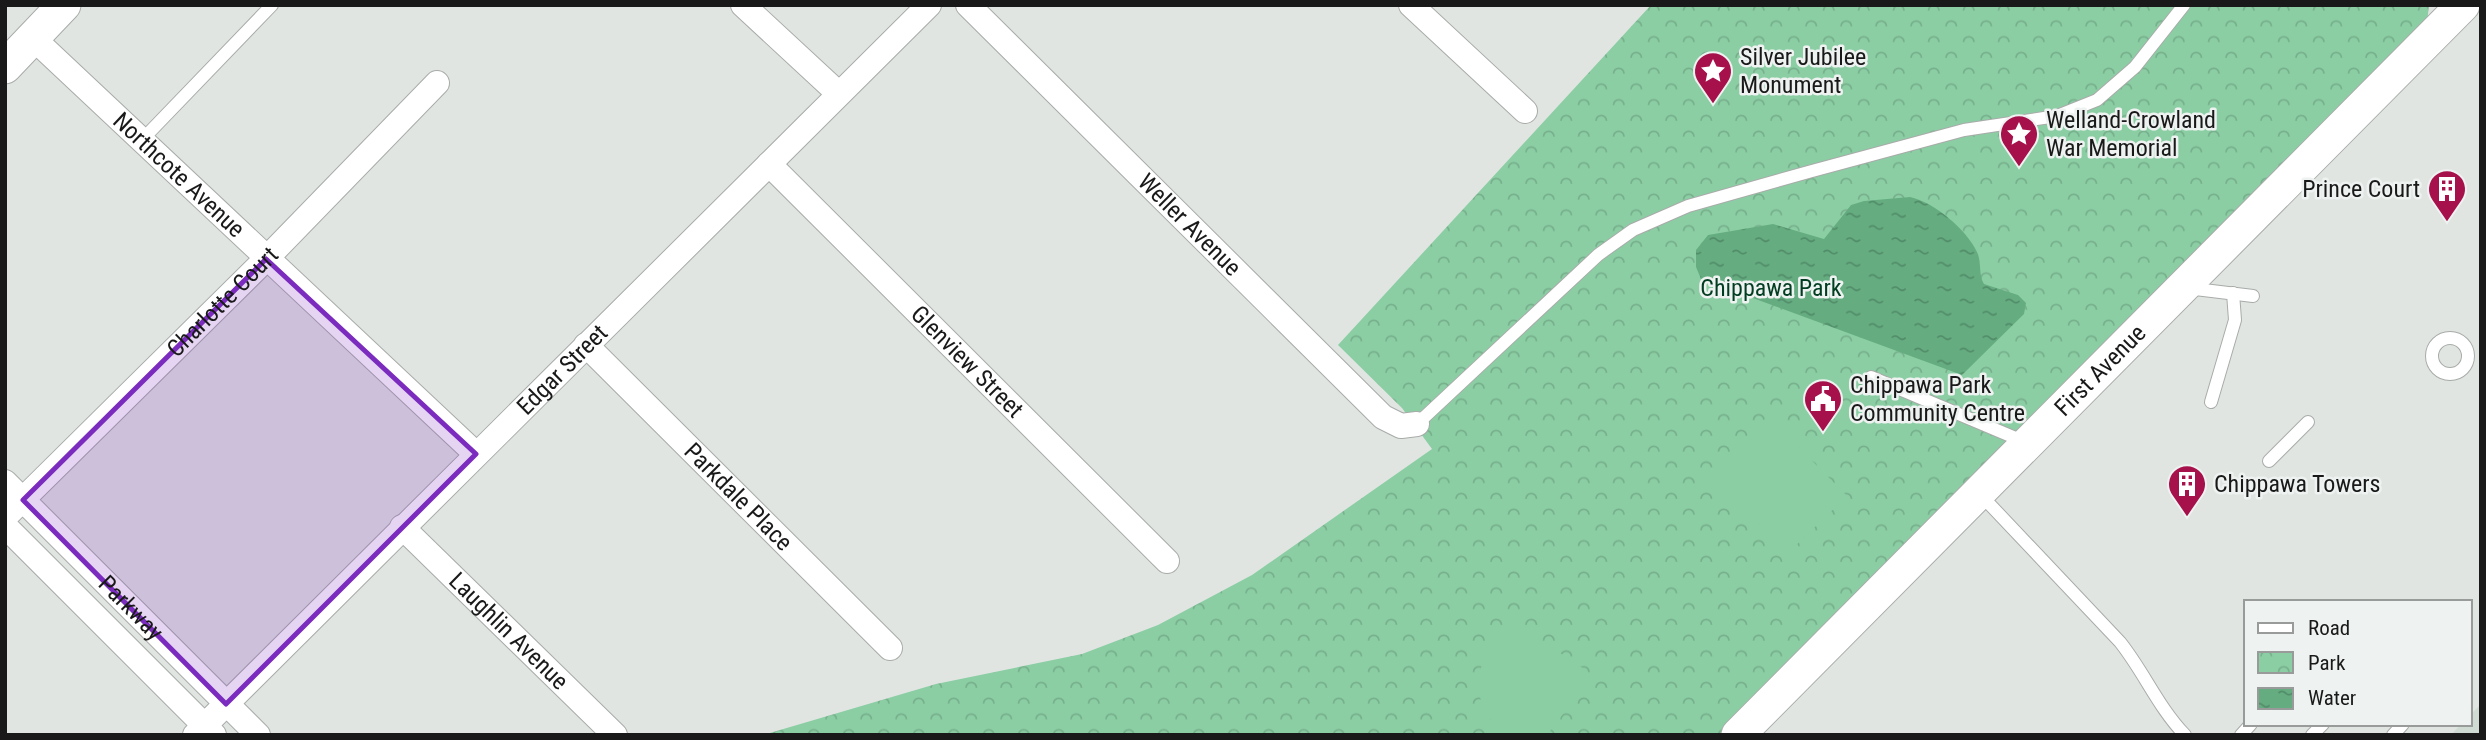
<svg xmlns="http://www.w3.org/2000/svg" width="2486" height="740" viewBox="0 0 2486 740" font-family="'Roboto Condensed',sans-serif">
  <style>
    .built { fill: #d0dbd4 }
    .park { fill: url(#park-crowns) }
    .garden { fill: #8bcea4 }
    .water { fill: url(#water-ripples) }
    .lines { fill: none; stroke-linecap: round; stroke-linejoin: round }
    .lane-casing { stroke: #a8aca9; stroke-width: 14 }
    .street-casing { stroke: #a8aca9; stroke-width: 26 }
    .secondary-casing { stroke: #a8aca9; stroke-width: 35 }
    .lane { stroke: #fff; stroke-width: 12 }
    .street { stroke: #fff; stroke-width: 24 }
    .secondary { stroke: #fff; stroke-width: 33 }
    .marked { fill: #7b2cbf; fill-opacity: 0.2; stroke: #7b2cbf; stroke-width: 5; stroke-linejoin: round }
    .labels { text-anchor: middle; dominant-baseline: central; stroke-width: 5; stroke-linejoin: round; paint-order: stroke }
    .poi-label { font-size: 24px; fill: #181918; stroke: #eef2f0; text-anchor: start }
    .street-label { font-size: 24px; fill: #181918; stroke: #eef2f0 }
    .park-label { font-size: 24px; fill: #003d21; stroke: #eef2f0 }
  </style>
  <defs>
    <pattern id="park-crowns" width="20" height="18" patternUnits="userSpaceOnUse" patternTransform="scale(1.75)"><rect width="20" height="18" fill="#8bcea4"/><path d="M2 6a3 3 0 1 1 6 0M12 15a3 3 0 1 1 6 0" fill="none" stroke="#77b08c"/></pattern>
    <pattern id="water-ripples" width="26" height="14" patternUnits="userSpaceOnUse" patternTransform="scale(1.75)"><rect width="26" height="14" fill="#65ad81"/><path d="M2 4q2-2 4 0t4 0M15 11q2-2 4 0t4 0" fill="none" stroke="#528c69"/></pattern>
  </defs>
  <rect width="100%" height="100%" fill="#e1e5e2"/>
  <!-- built -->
  <path class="built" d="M2481,704v31h-30l10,-11h9v-9z"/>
  <!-- park -->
  <path class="park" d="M1651,5h778l-2,18 -536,542 -172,170h-956l173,-51 146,-30 76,-29 94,-50 180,-126 -30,-41 -64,-63z"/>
  <!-- garden -->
  <g class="garden">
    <path d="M1768,416l79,80 -58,56 -82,-78z"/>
    <path d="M1519,625l68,46 1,10 -41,54c-11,0 -28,3 -38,0 -11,-3 -18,-14 -23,-23 -21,-40 3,-63 33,-87z"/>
  </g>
  <!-- water -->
  <path class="water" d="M1910,197c24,5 57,33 67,55 5,10 1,22 7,32l34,11 8,8 -2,11 -62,61 -261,-96 -5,-12v-17l12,-15 65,-11 51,15 27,-34 13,-4z"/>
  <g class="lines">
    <defs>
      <g id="lane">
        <path d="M141,141l131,-136"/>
        <path d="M2187,288l66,8"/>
        <circle cx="2450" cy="356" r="18"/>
        <path d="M1871,377l154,65"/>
        <path d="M2211,402l24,-82 -2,-27"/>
        <path d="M1417,424l181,-169 35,-25 55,-24 124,-35 152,-41 93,-14 40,-16 38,-33 49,-62"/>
        <path d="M2269,461l39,-39"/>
        <path d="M1979,493l141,149c24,30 38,65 65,93"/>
        <path d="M2241,735l10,-11"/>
        <path d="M2312,735l11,-11"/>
        <path d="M2393,735l10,-11"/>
      </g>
      <g id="street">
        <path d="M743,5l95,88"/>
        <path id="s1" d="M968,5l415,412 18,9 16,-2"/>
        <path d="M1411,5l114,106"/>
        <path id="s2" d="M33,38l443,416"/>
        <path id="s3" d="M769,164l398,397"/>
        <path id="s4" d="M586,345l304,303"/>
        <path id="s5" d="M5,482l253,253"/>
        <path id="s6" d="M5,517l261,-258 171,-176"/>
        <path d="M5,526l209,209"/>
        <path id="s7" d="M402,527l213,208"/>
        <path id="s8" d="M195,735l734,-730"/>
      </g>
      <g id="secondary">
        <path d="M5,67l59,-62"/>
        <path id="s9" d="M1738,735l725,-730"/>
      </g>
    </defs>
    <!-- lane casing -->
    <use href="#lane" class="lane-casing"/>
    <!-- street casing -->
    <use href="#street" class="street-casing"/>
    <!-- secondary casing -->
    <use href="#secondary" class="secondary-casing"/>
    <!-- lane -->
    <use href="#lane" class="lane"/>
    <!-- street -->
    <use href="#street" class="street"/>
    <!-- secondary -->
    <use href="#secondary" class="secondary"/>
  </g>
  <!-- marked area -->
  <path class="marked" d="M266,259l210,195 -250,250 -203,-204z"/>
  <!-- icons -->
  <defs>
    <symbol id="sight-pin" viewBox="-11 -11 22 30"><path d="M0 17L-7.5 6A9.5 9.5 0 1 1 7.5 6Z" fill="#a6114b" stroke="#eef2f0"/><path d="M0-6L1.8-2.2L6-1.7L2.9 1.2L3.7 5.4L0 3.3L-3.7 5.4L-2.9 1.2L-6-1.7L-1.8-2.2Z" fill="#fff"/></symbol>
    <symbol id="building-pin" viewBox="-11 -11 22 30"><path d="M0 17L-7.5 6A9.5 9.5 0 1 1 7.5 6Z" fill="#a6114b" stroke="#eef2f0"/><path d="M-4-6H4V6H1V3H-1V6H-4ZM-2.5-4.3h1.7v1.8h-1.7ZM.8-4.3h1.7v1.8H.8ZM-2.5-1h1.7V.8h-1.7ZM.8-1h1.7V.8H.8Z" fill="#fff"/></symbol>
    <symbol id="civic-pin" viewBox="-11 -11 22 30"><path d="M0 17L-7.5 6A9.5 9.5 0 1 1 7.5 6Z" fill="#a6114b" stroke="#eef2f0"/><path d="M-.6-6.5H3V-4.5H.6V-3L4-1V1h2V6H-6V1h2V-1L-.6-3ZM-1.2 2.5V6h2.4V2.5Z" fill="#fff"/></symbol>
  </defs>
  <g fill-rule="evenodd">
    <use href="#sight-pin" x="1691" y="49" width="44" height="60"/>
    <use href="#sight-pin" x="1997" y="112" width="44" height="60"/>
    <use href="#building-pin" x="2425" y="167" width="44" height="60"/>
    <use href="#civic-pin" x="1801" y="377" width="44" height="60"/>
    <use href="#building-pin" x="2165" y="462" width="44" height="60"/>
  </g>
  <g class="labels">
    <!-- poi labels -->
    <g class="poi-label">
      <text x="1740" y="57">Silver Jubilee<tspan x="1740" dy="28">Monument</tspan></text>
      <text x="2046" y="120">Welland-Crowland<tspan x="2046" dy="28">War Memorial</tspan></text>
      <text x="2420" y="189" text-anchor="end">Prince Court</text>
      <text x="1850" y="385">Chippawa Park<tspan x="1850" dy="28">Community Centre</tspan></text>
      <text x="2214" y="484">Chippawa Towers</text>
    </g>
    <!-- street labels -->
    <g class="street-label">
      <text stroke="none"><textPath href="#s2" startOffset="200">Northcote Avenue</textPath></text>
      <text stroke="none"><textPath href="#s1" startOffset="312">Weller Avenue</textPath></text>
      <text stroke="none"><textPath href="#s6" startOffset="306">Charlotte Court</textPath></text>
      <text stroke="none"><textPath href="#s3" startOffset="280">Glenview Street</textPath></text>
      <text stroke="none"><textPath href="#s9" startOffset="514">First Avenue</textPath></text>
      <text stroke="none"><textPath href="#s8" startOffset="518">Edgar Street</textPath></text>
      <text stroke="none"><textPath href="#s4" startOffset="215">Parkdale Place</textPath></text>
      <text stroke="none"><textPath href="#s5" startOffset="178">Parkway</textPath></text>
      <text stroke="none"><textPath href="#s7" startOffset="149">Laughlin Avenue</textPath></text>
    </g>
    <!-- park labels -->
    <g class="park-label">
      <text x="1771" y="288">Chippawa Park</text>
    </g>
  </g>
  <!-- border -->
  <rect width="2486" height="740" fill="none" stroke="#181918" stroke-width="14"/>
  <!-- legend -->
  <rect x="2244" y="600" width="228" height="126" fill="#eef2f0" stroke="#989b9a" stroke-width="2"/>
  <rect x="2258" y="623" width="35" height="10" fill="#ffffff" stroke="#989b9a" stroke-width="2"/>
  <text x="2308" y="635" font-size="21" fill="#181918">Road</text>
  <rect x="2258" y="652" width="35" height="21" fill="url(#park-crowns)" stroke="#989b9a" stroke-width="2"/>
  <text x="2308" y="670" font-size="21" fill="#181918">Park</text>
  <rect x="2258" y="688" width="35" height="21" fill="url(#water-ripples)" stroke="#989b9a" stroke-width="2"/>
  <text x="2308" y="705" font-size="21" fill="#181918">Water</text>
</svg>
